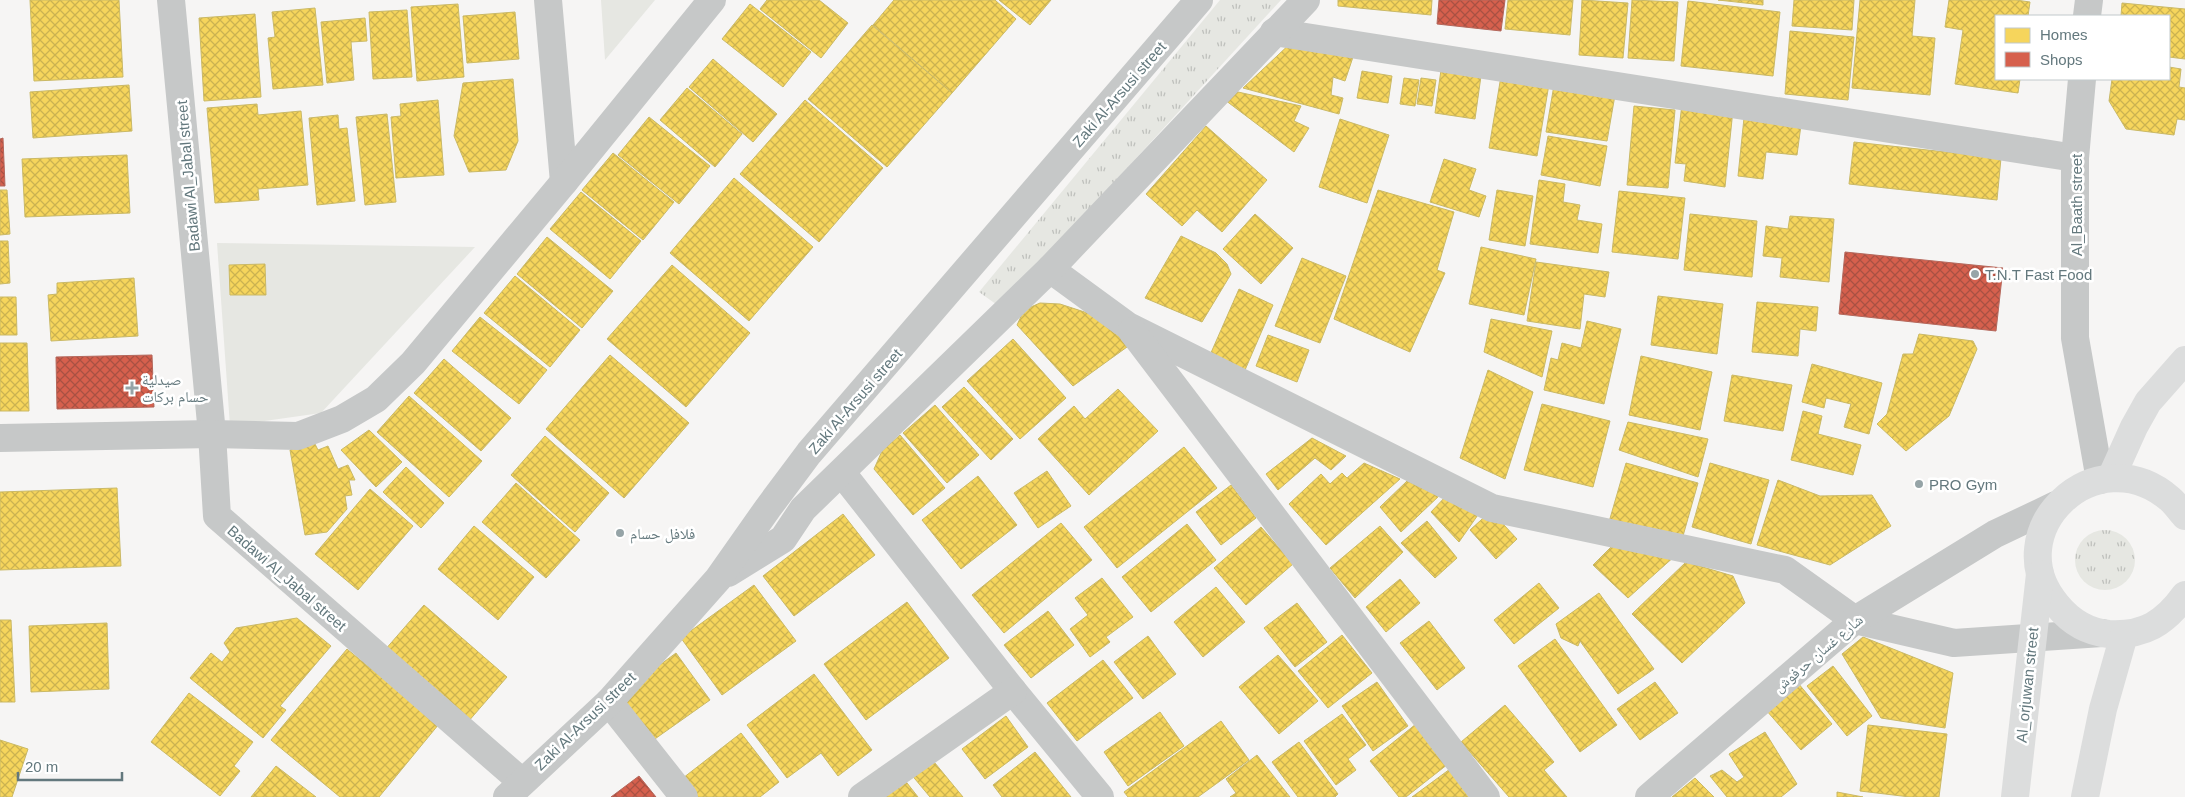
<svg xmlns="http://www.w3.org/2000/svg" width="2185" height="797" viewBox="0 0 2185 797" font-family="Helvetica,'Noto Naskh Arabic',sans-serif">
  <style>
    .grass { fill: url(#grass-tufts) }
    .green { fill: #e6e7e2 }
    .homes { fill: url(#homes-cross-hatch); stroke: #cab966 }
    .shops { fill: url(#shops-cross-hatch); stroke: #b4675b }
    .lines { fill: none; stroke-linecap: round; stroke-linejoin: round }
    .minor { stroke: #c6c8c8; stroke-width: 28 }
    .major { stroke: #dcdddd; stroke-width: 28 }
    .poi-dot { fill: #96a4a7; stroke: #fff; stroke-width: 2 }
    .labels { text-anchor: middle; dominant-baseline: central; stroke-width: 5; stroke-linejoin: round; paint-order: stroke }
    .street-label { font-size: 15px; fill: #63787d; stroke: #fff }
    .poi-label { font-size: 15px; fill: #63787d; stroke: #fff; text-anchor: start }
  </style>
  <defs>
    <pattern id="grass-tufts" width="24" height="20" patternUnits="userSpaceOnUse" patternTransform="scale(1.25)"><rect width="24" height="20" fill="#e6e7e2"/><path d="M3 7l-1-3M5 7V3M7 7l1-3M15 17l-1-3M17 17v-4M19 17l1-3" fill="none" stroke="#bec0bc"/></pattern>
    <pattern id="homes-cross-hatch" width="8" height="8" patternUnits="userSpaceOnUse" patternTransform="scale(1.25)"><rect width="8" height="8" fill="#f6d55c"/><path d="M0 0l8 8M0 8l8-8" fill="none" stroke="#cbb251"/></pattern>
    <pattern id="shops-cross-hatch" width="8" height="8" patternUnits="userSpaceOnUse" patternTransform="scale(1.25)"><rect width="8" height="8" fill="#d6604d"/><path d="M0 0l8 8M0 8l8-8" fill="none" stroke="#a85143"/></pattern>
  </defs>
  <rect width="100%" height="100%" fill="#f6f5f4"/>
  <!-- grass -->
  <g class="grass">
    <path d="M1220,0h61l-281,307 -21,-15z"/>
    <circle cx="2105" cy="560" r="30"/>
  </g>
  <!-- green -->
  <g class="green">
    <path d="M601,0h54l-50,60z"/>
    <path d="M217,243l258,4 -154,166 -91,13z"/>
  </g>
  <!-- homes -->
  <g class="homes">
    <path d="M30,0h89l4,77 -89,4z"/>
    <path d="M767,0h52l29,23 -27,35 -61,-49z"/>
    <path d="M894,0h101l21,19 -64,74 -79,-68z"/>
    <path d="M999,0h52l-21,25z"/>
    <path d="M1338,0h94l-1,15 -93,-9z"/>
    <path d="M1508,0h65l-3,35 -65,-6z"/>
    <path d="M1582,0l46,3 -5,55 -44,-3z"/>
    <path d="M1632,0l46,2 -4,59 -46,-3z"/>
    <path d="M1718,0h45v5z"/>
    <path d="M1794,0h60l-2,30 -60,-4z"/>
    <path d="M1860,0h55l-3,36 23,2 -5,57 -78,-7z"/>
    <path d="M1949,0h67l14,2 -2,14h-32v63h24l-2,14 -63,-9 8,-54 -18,-3z"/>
    <path d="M1688,1l92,11 -7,64 -92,-10z"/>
    <path d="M2122,3l63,6v50l-16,-2v-41h-48z"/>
    <path d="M458,4l6,73 -47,4 -6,-74z"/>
    <path d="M750,4l61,48 -28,35 -61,-48z"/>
    <path d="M315,8l8,77 -50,4 -5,-51 7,-1 -3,-25z"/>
    <path d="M407,10l5,67 -39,2 -4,-67z"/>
    <path d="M515,12l4,47 -52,4 -4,-47z"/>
    <path d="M255,14l6,83 -57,4 -5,-83z"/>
    <path d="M365,18l2,23 -16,1 3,38 -27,3 -6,-61z"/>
    <path d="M872,25l80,68 -65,74 -79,-68z"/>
    <path d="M1790,31l64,6 -6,63 -63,-6z"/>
    <path d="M1294,40l60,14 -9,27 -12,-4 -2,18 12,3 -4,16 -96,-26z"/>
    <path d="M713,59l64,55 -24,28 -64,-55z"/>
    <path d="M2169,67l12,2 -2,18 6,1v32l-8,-1 -3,16 -48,-6 -17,-28 3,-22h57z"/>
    <path d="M1441,70l40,6 -6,43 -40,-6z"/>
    <path d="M1362,71l30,5 -4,27 -31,-5z"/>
    <path d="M1501,76l48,8 -12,72 -48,-8z"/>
    <path d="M1404,78l15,2 -4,26 -15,-2z"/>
    <path d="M1421,78l15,2 -4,26 -15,-2z"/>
    <path d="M513,79l5,62 -12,29 -37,2 -15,-36 9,-53z"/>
    <path d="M129,85l3,46 -99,7 -3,-46z"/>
    <path d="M1554,85l61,10 -8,46 -61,-9z"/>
    <path d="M687,88l55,46 -27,33 -55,-47z"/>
    <path d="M1229,90l72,16 -7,15 15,7 -15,24 -69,-52z"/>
    <path d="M438,100l6,75 -48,3 -5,-61 10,-1 -1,-12z"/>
    <path d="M805,100l78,68 -64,74 -79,-68z"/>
    <path d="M257,104l1,11 43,-4 7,74 -50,4 1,11 -44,3 -8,-95z"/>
    <path d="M1682,104l51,6 -8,77 -41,-6 2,-17 -11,-1z"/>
    <path d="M1634,106l41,4 -7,78 -41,-3z"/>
    <path d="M387,114l9,88 -31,3 -9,-88z"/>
    <path d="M338,115l1,14 8,-1 8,73 -38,4 -8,-87z"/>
    <path d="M649,117l61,49 -31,38 -61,-49z"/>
    <path d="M1744,118l57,7 -4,30 -31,-3 -3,27 -25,-3z"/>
    <path d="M1340,119l49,16 -22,68 -48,-16z"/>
    <path d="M1206,126l61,54 -45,52 -25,-22 -15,16 -36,-32z"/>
    <path d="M1548,136l59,10 -7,40 -59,-11z"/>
    <path d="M1854,142l147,16 -4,42 -148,-16z"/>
    <path d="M613,153l61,49 -31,38 -61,-50z"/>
    <path d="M127,155l3,58 -105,4 -3,-58z"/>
    <path d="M1444,159l32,10 -7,21 17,6 -7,21 -49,-15z"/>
    <path d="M734,178l79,69 -64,74 -79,-68z"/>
    <path d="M1539,180l26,4 -2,18 17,3 -3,15 25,4 -4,29 -68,-9z"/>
    <path d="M0,190h7l3,44 -10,1z"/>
    <path d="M1378,190l76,22 -17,58 8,3 -35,79 -76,-33z"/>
    <path d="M1497,190l36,6 -8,50 -36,-6z"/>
    <path d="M1619,191l66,7 -7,61 -66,-7z"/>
    <path d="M581,192l60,49 -31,38 -60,-50z"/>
    <path d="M1255,214l38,34 -32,36 -38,-35z"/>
    <path d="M1690,214l67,7 -5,56 -68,-7z"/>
    <path d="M1790,216l44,3 -5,63 -49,-5 2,-19 -19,-2 3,-30 22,3z"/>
    <path d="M1181,236l35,17 11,11 4,10 -29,48 -57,-24z"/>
    <path d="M547,237l66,54 -31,37 -65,-54z"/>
    <path d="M0,241h8l2,42 -10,1z"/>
    <path d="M1481,247l55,12 -12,56 -55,-11z"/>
    <path d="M1302,258l44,18 -26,67 -45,-17z"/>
    <path d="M1536,262l73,10 -4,25 -21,-3 -4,35 -53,-8z"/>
    <path d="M265,264l1,31h-36l-1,-30z"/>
    <path d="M672,265l78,68 -64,74 -79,-68z"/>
    <path d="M515,276l65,54 -30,37 -66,-54z"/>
    <path d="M134,278l4,58 -87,5 -3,-46 9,-1v-11z"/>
    <path d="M1239,289l34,16 -28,65 -35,-15z"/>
    <path d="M1658,296l65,8 -6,50 -66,-9z"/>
    <path d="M0,297h16l1,38h-17z"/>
    <path d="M1757,302l61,5 -2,24 -16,-2 -2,27 -46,-4z"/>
    <path d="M1040,303l20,1 46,15 21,28 -54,39 -56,-61 7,-15z"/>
    <path d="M480,317l67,53 -28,34 -67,-53z"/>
    <path d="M1491,319l61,12 -10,46 -58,-25z"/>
    <path d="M1587,321l34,8 -17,75 -60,-14 7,-32 7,2 4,-17 19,5z"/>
    <path d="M1919,334l54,7 4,8 -28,67 -43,35 -29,-27 10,-10 16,-60h10z"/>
    <path d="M1268,335l41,15 -12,32 -41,-16z"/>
    <path d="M1013,339l53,59 -46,41 -53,-58z"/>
    <path d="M0,343h27l2,68h-29z"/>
    <path d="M610,355l79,68 -65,75 -78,-69z"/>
    <path d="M1641,356l71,16 -12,58 -71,-15z"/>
    <path d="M444,359l67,59 -30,33 -67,-58z"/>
    <path d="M1812,364l70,19 -13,51 -25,-7 7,-23 -25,-6 -2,10 -22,-6z"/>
    <path d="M1488,370l45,22 -28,87 -45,-21z"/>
    <path d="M1732,375l60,10 -9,46 -59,-10z"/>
    <path d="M964,387l49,52 -22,21 -49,-53z"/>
    <path d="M1118,389l40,42 -69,64 -51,-56 36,-33 11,13z"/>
    <path d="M409,396l73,65 -33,36 -72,-65z"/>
    <path d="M1542,404l68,17 -17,66 -69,-17z"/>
    <path d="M935,405l44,50 -32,28 -44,-50z"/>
    <path d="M1803,411l19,5 -4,18 43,11 -8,30 -62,-15z"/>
    <path d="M1628,422l80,17 -10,38 -79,-27z"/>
    <path d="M369,430l33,32 -26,25 -35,-37z"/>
    <path d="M900,435l45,53 -32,27 -39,-46 8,-18z"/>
    <path d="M545,436l64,57 -34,39 -64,-57z"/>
    <path d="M1312,438l34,18 -15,14 -16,-12 -37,32 -12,-16z"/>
    <path d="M313,440l5,10 10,-4 10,23 10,-4 7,15h-6l3,15 -7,1 2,13 -20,23 -22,3 -15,-85z"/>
    <path d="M1184,447l33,41 -100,80 -33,-41z"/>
    <path d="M1364,463l36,16 -74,66 -37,-41 32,-30 9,10 12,-11 5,5z"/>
    <path d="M1626,463l72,20 -17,60 -72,-21z"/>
    <path d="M1710,463l59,17 -18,64 -59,-17z"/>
    <path d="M406,467l38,36 -23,25 -38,-36z"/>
    <path d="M1047,471l24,35 -33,22 -24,-35z"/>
    <path d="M978,476l39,49 -56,44 -39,-49z"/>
    <path d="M1778,480l42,16 52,-1 19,31 -61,39 -73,-20z"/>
    <path d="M1407,481l32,15 -38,36 -21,-25z"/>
    <path d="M516,483l64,57 -34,38 -64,-56z"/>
    <path d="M1231,485l25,33 -35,27 -25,-33z"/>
    <path d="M117,488l4,78 -121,4v-78z"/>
    <path d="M370,489l43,37 -55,64 -43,-36z"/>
    <path d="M1447,495l33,17 -21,30 -28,-30z"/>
    <path d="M1491,511l26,28 -21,20 -26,-29z"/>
    <path d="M843,514l32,41 -81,61 -31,-40z"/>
    <path d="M1427,521l30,37 -22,20 -34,-35z"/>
    <path d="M1061,523l31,37 -88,73 -32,-38z"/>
    <path d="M1187,524l29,36 -65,52 -29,-35z"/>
    <path d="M474,526l60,51 -36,43 -60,-51z"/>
    <path d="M1380,526l23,26 -48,46 -25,-30z"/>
    <path d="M1261,527l32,37 -47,41 -32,-37z"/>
    <path d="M1619,539l57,16 -48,43 -35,-33z"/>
    <path d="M1686,562l47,14 12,27 -63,60 -50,-49z"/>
    <path d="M1102,578l31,39 -27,20 4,5 -20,15 -20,-28 18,-14 -13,-17z"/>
    <path d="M1400,579l20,24 -34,29 -20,-25z"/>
    <path d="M1539,583l20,25 -45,36 -20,-24z"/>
    <path d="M754,585l42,56 -74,54 -41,-57z"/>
    <path d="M1216,587l29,35 -42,35 -29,-35z"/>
    <path d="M1599,593l55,76 -36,25 -38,-53 -2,5 -17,-8 -5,-14z"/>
    <path d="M907,602l42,56 -83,62 -42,-56z"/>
    <path d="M1297,603l30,39 -32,25 -31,-39z"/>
    <path d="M424,605l83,72 -40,46 -83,-72z"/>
    <path d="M1048,611l26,34 -43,33 -27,-33z"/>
    <path d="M297,618l34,28 -51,60 6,4 -23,28 -73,-60 21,-25 11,9 8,-10 -6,-9 12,-15z"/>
    <path d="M0,620h11l4,82h-15z"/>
    <path d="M1429,621l36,47 -28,22 -37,-47z"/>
    <path d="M107,623l2,66 -78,3 -2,-66z"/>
    <path d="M1342,635l30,38 -44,35 -30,-37z"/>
    <path d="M1148,636l28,38 -33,25 -29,-37z"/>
    <path d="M1863,637l90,36 -8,55 -64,-10 -39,-64z"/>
    <path d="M1555,639l62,86 -37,27 -62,-86z"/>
    <path d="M347,649l92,75 -60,73h-39l-69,-57z"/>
    <path d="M676,653l34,47 -58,41 -33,-46z"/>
    <path d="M1278,655l40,46 -39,33 -40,-47z"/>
    <path d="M1103,660l30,38 -56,43 -30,-38z"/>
    <path d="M1833,666l39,50 -25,20 -40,-50z"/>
    <path d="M814,674l58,76 -34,26 -17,-23 -34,25 -40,-53z"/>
    <path d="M1377,682l31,44 -35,25 -31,-45z"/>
    <path d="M1655,682l23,31 -38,27 -23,-31z"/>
    <path d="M1798,683l34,41 -31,26 -35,-40z"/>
    <path d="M189,693l64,49 -19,24 6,5 -20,25 -69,-54z"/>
    <path d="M1505,705l49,57 -10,8 23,27h-58l-48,-55z"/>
    <path d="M1160,712l24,34 -56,40 -24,-34z"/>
    <path d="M1342,714l24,31 -18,14 8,11 -20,15 -32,-44z"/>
    <path d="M1006,716l22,31 -43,32 -23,-30z"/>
    <path d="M1221,721l28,39 -51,37h-70l-4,-5z"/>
    <path d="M1416,724l32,40 -42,33h-7l-29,-36z"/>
    <path d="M1868,725l79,9 -8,63h-29l-50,-6z"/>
    <path d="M1765,732l32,52 -16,13h-54l-17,-21 12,-6 15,12 7,-5 -15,-23z"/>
    <path d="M741,733l38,49 -19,15h-62l-15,-19z"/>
    <path d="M0,740l28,9 -16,48h-12z"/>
    <path d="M1299,742l39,52 -3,3h-37l-26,-35z"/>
    <path d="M1035,752l36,45h-69l-9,-12z"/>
    <path d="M1257,755l33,42h-60l6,-4 -10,-14z"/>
    <path d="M930,757l33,40h-33l-20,-24z"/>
    <path d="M276,766l40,31h-65z"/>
    <path d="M1450,769l21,28h-59z"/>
    <path d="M900,774l18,23h-47z"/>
    <path d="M1695,778l19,19h-42z"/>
    <path d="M1837,792l26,5h-26z"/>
  </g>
  <!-- shops -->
  <g class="shops">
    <path d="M1439,0h66l-4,31 -64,-7z"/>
    <path d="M3,138l2,48h-5v-47z"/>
    <path d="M1845,252l158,16 -7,63 -157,-17z"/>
    <path d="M152,355l2,52 -97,2 -1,-52z"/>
    <path d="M639,776l17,21h-45z"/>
  </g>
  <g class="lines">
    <!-- minor -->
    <g class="minor">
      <path d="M171,0l41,434 5,82 305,266"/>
      <path d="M548,0l16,182"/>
      <path d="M2087,16l2,-16"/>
      <path d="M1274,32l801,126"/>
      <path d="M2082,79l-7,79v180l25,142"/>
      <path d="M1050,269l78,57 364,182 293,62 70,50 99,23 148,-10"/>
      <path d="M1132,331l354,466"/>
      <path d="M0,438l212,-4 86,2 44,-17 34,-20 37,-36 151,-181 148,-182"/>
      <path d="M842,473l171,218 87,106"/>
      <path d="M728,573l55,-34 20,-30 247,-240 256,-269"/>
      <path d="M609,702l75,95"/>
      <path d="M507,797l102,-95 109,-123 50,-71 41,-55 390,-453"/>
      <path d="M862,797l151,-106"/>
      <path d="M1649,797l206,-177 140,-86 61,-29"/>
    </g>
    <!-- major -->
    <g class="major">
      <path d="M2111,478l23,-51 14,-25 37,-42"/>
      <path d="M2185,516c-5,-5 -9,-12 -15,-17 -74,-64 -175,33 -113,106 13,16 31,27 52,29 35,2 56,-11 76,-39"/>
      <path d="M2015,797l25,-223"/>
      <path d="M2085,797l18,-88 21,-74"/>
    </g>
  </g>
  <!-- markers -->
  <g class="poi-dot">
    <circle cx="1975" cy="274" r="5"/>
    <path d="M129.5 380.5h5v5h5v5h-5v5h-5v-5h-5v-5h5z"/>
    <circle cx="1919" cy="484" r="5"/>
    <circle cx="620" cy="533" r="5"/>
  </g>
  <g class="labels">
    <!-- street labels -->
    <g class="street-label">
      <text transform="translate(1119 94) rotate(-49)">Zaki Al-Arsusi street</text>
      <text transform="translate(188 176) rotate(-95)">Badawi Al_Jabal street</text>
      <text transform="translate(2076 205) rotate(-90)">Al_Baath street</text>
      <text transform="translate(855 401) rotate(-49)">Zaki Al-Arsusi street</text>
      <text transform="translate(287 578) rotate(41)">Badawi Al_Jabal street</text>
      <text transform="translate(1818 653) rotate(-40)">شارع غسان حرفوش</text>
      <text transform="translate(2027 685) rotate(-84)">Al_orjuwan street</text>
      <text transform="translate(585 721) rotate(-44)">Zaki Al-Arsusi street</text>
    </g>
    <!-- poi labels -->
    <g class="poi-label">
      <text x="1985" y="274">T.N.T Fast Food</text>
      <text x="142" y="379">صيدلية<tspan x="142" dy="17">حسام بركات</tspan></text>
      <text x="1929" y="484">PRO Gym</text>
      <text x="630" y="533">فلافل حسام</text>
    </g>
  </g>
  <!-- legend -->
  <rect x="1995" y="15" width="175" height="65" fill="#ffffff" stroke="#c1c9cb"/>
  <rect x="2005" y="28" width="25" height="15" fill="#f6d55c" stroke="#c1c9cb"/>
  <text x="2040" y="40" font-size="15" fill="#63787d">Homes</text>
  <rect x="2005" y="52" width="25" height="15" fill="#d6604d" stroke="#c1c9cb"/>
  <text x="2040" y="65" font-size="15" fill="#63787d">Shops</text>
  <!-- scale -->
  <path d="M18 772v8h104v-8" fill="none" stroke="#63787d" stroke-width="2.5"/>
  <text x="25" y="772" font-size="15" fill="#63787d" stroke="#ffffff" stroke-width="4" paint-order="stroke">20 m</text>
</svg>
